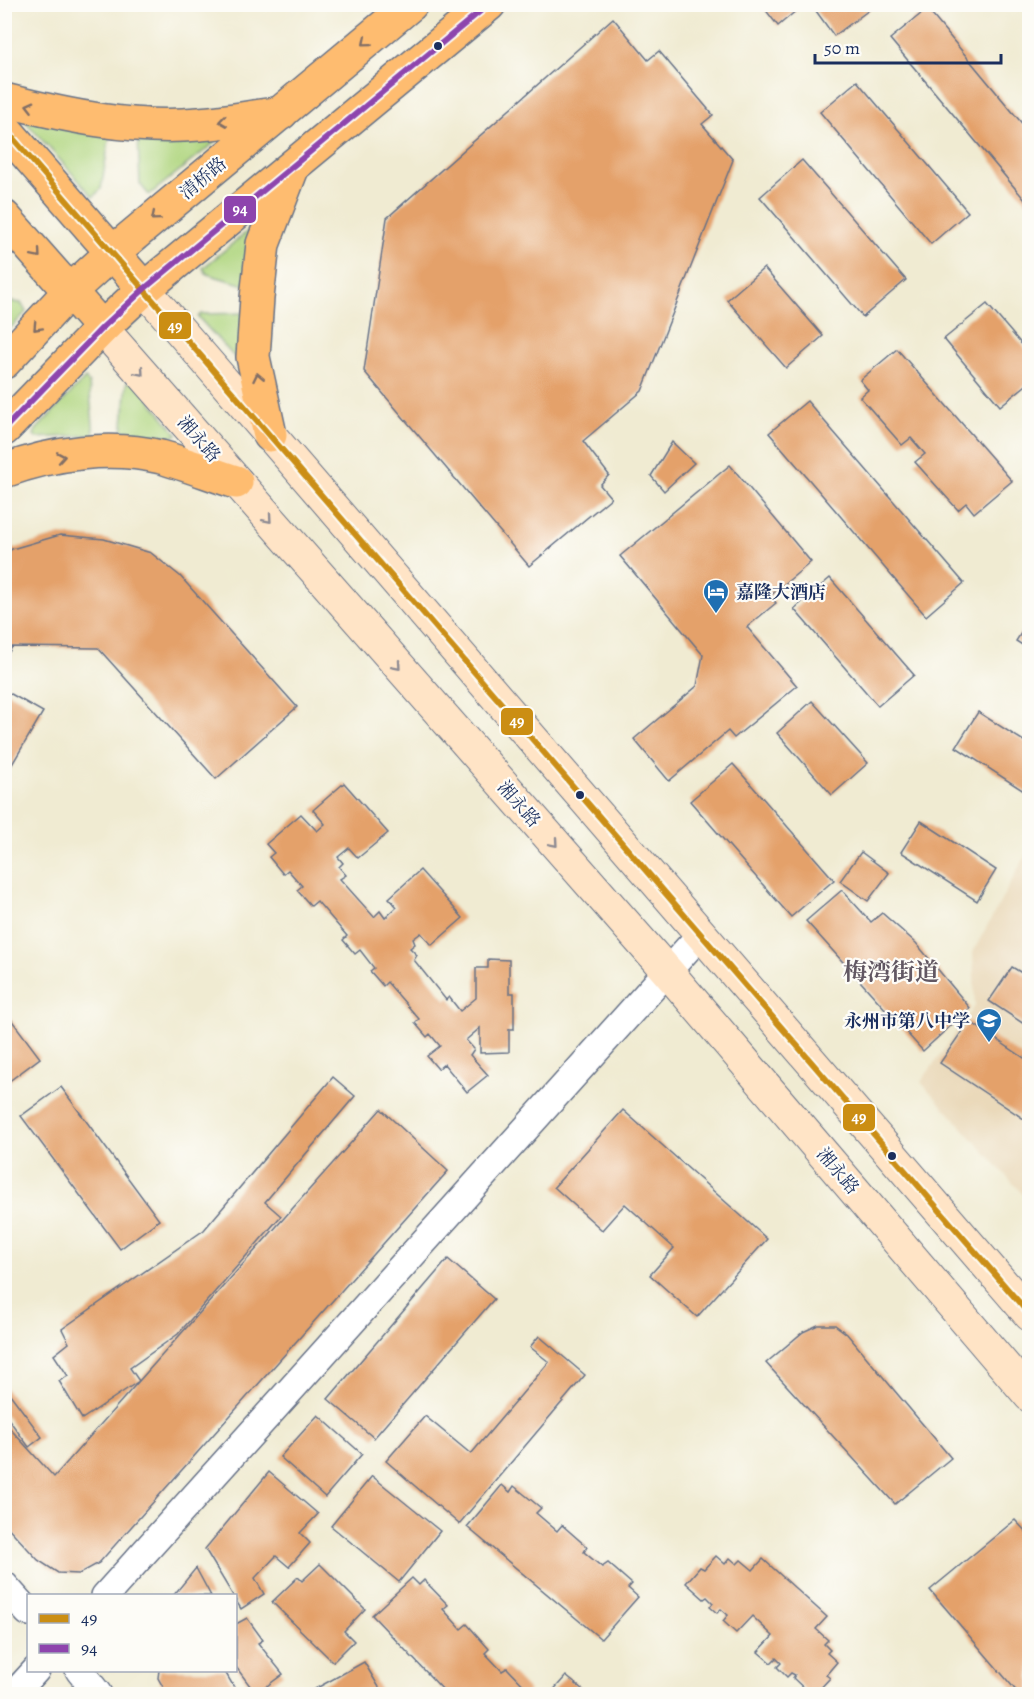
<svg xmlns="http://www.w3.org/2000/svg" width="1034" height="1699" viewBox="0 0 1034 1699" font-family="Alegreya,'Noto Serif SC',serif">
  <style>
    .built { fill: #ead9ba }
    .green { fill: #afd57e; stroke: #65826e; stroke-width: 1.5 }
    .building { fill: #e4a16a }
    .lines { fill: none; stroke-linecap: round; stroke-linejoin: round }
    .tertiary-casing { stroke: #667187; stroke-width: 30 }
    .secondary-casing { stroke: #667187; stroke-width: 34 }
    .primary-casing { stroke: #667187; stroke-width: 36 }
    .tertiary { stroke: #fff; stroke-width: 27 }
    .secondary { stroke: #ffe4c6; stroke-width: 32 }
    .primary { stroke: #febc70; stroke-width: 33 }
    .bus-1-casing { stroke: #fdfcf7; stroke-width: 10 }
    .bus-2-casing { stroke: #fdfcf7; stroke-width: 10 }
    .bus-1 { stroke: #cb8e13; stroke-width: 6 }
    .bus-2 { stroke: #8e44ad; stroke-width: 6 }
    .oneway { stroke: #816e66 }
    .oneway2 { stroke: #8d8a92 }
    .bus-dot { fill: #1b2f5e; stroke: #fdfcf7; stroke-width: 2 }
    .labels { text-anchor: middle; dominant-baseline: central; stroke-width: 4.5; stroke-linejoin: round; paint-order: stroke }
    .street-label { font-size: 18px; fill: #1b2f5e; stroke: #fdfcf7 }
    .poi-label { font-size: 18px; font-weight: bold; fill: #1b2f5e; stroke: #fdfcf7; text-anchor: start }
    .district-label { font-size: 24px; font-weight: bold; fill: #615762; stroke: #fdfcf7 }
    .line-badge { stroke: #fdfcf7; stroke-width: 2 }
    .badge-label { font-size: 16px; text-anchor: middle; font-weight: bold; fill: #fff }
  </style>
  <rect width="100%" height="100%" fill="#fdfcf7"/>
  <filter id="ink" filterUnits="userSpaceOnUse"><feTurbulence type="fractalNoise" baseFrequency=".0167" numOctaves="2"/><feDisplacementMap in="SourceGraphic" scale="12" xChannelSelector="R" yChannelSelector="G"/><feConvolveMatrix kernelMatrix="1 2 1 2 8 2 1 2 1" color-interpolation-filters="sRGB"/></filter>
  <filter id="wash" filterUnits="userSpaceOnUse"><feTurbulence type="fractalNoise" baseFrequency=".008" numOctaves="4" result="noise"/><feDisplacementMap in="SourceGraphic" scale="24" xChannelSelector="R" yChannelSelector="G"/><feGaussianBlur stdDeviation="1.35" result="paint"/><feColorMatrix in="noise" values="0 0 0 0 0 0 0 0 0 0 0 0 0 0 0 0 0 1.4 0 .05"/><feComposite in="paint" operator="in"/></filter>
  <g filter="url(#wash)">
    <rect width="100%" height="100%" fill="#f0ebd2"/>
    <!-- built -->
    <path class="built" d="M1029,849v352l-108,-119 54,-76 -2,-54z"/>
    <!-- green -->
    <g class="green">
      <path d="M28,118l82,16 -9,55 -8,8 -66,-74z"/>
      <path d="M212,136l2,7 -65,52 -9,-11 -2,-47z"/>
      <path d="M249,230h5l-3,57 -44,-13 -4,-6z"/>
      <path d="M5,301l16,2 5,9 -21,22z"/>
      <path d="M249,313l-12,47 -39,-43 3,-3z"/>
      <path d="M85,378l4,5 5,52 -58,3 -2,-3 2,-5z"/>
      <path d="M133,379l44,55 -2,2 -53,-2 5,-51z"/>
    </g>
    <g id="blocks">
      <!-- building -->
      <g class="building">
        <path d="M761,4h43l-26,22z"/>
        <path d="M811,4h66l-43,32z"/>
        <path d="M927,9l103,124v73l-140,-167z"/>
        <path d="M613,18l35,42 11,-9 54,64 -11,9 31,36 -91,231 -59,50 26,34 -9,10 11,13 -82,68 -165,-195 23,-153z"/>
        <path d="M857,81l111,131 -37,32 -111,-132z"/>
        <path d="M802,160l104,120 -43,37 -103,-120z"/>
        <path d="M764,268l59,68 -37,32 -59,-68z"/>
        <path d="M987,304l43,50v28l-30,24 -56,-67z"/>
        <path d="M897,349l115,132 -38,32 -8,-10 -8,7 -43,-48 10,-8 -14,-16 -9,7 -42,-48 8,-7 -8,-10z"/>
        <path d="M807,401l157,182 -38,33 -157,-183z"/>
        <path d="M672,442l22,21 -30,28 -13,-15z"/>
        <path d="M730,465l81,97 -41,34 6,7 -29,24 50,59 -63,52 -6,-7 -59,50 -35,-42 63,-53 6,-31 -83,-99z"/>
        <path d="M60,535l44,4 47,14 29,23 117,131 -81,72 -118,-131 -86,-1 -8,13v-104l8,-7z"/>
        <path d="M830,578l84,97 -36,31 -84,-97z"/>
        <path d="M1030,619v31l-14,-9z"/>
        <path d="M4,690l39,22 -39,66z"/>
        <path d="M812,701l56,62 -36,32 -55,-62z"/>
        <path d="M978,712l52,33v50l-74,-48z"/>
        <path d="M733,764l101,116 -43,37 -101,-116z"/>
        <path d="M344,783l44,50 -30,25 -9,-10 -11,9 5,6 -4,4 7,8 -6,4 34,38 6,-6 5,7 12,-11 -8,-9 31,-28 43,48 -31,27 -11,-12 -8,6 2,5 -5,4 7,7 -3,5 32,40 3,-3 11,14 16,-13v-30h12v-9l21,1v33h5v36h-5v23l-29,1v-25l-14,12 8,9 -4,6 18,20 -21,17 -23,-28 -6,5 -11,-13 13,-10 -10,-12 -3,3 -12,-14 4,-4 -32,-37 -4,4 -13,-15 4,-3 -14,-18 -5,4 -12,-14 4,-4 -30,-35 -6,5 -14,-16 5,-4 -14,-16 -5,4 -14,-17 5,-4 -8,-9 35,-30 16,17 8,-7 -12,-14z"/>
        <path d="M921,821l75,49 -19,31 -76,-49z"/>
        <path d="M861,852l28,21 -21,28 -28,-20z"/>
        <path d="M842,890l29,32 11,-9 34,30 54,65 -47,43 -117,-130z"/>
        <path d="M1012,967l18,11v50l-41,-27z"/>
        <path d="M4,1010l36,48 -36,27z"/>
        <path d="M969,1021l61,41v61l-90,-60z"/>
        <path d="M333,1077l22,19 -90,106 16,14 -103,118 -48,34 9,13 242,-272 67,62 -349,392 -20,11 -21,-1 -20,-13 -34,-37v-101l50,55 85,-96 -57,38 -23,-38 9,-5 -14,-21 15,-12 -7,-14 142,-99z"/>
        <path d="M61,1087l98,133 -39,29 -99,-133z"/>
        <path d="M623,1110l144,129 -70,78 -47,-42 24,-27 -49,-44 -23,26 -48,-43z"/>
        <path d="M448,1259l46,40 -120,139 -46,-39z"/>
        <path d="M818,1325h17l12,9 104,124 -56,46 -129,-141 37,-31z"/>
        <path d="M539,1336l46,39 -126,149 -73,-63 39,-45 46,38 78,-92 -19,-15z"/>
        <path d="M4,1386l38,51 -13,10 -25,-34z"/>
        <path d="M318,1415l44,39 -37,43 -45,-40z"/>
        <path d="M269,1472l49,42 -18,19 10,10 -21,24 -13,-11 -21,22 9,16 -23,15 -36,-60z"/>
        <path d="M372,1476l68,55 -41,51 -68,-56z"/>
        <path d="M502,1485l8,7 4,-6 27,22 -5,5 21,18 5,-6 25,22 -3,5 18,15 6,-4 24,21 -4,4 10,9 -37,42 -134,-112z"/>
        <path d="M1015,1520l15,16v158h-11l-89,-104z"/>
        <path d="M716,1556l9,8 5,-6 7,6 4,-4 12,10 10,-11 64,58 -11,12 12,11 -4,4 6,6 -3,3 10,9 -11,13 4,3 -15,16h-5l-17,-16 2,-3 -4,-2 -4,4 -10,-10 4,-4 -5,-5 -5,5 -13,-11 15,-16 -21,-20 -16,17 -13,-12 5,-6 -7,-6 -4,4 -7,-6 3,-4 -6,-6 -3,2 -18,-16 14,-16 4,2z"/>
        <path d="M320,1564l45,45 -21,22 10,10 -21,21 -61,-60 26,-25 4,4z"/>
        <path d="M196,1568l15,28h-38z"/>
        <path d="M412,1578l7,7 5,-5 24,25 -5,4 18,20 6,-5 22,25 -4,4 17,18 5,-3 22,23 -4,3h-78l-75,-79z"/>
        <path d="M247,1618l16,22 -5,3 25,31 -27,20 -20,-27v-43z"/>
        <path d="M364,1662l19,32h-77z"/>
        <path d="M159,1670h65l14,24h-71l-9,-16z"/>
        <path d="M566,1676l22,18h-38z"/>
      </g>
    </g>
  </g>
  <g filter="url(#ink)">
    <use href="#blocks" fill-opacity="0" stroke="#667187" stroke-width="1.5"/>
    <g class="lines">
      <defs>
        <g id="tertiary">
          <path d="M4,1585l24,27"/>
          <path d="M105,1596l596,-662"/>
          <path d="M79,1670l19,24"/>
          <path d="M14,1694l22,-24"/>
        </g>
        <g id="secondary">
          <path d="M144,289l886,1026"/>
          <path d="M102,328l565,643 363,425"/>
        </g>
        <g id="primary">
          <path d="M4,100c63,16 130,30 195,24 27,-2 55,-7 82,-11"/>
          <path d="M4,128l140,161"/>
          <path d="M4,217l98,111"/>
          <path d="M4,362l65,-70 43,-39 299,-249"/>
          <path d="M4,429l98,-101 42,-39 345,-285"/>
          <path d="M270,435l-17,-78 4,-59 6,-54 28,-73"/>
          <path d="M4,471c48,-18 106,-26 157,-14 25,7 50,17 75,25"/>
        </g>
      </defs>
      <!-- tertiary casing -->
      <use href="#tertiary" class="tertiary-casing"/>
      <!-- secondary casing -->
      <use href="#secondary" class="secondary-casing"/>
      <!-- primary casing -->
      <use href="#primary" class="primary-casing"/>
      <!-- tertiary -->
      <use href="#tertiary" class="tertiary"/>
      <!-- secondary -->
      <use href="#secondary" class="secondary"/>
      <!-- primary -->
      <use href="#primary" class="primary"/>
      <defs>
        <path id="bus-1" d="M4,128l1026,1187"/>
        <path id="bus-2" d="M4,429l98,-101 42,-39 345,-285"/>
      </defs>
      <!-- bus-1 casing -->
      <use href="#bus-1" class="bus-1-casing"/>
      <!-- bus-2 casing -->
      <use href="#bus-2" class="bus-2-casing"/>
      <!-- bus-1 -->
      <use href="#bus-1" class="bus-1"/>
      <!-- bus-2 -->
      <use href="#bus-2" class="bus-2"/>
    </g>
    <!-- one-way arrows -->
    <defs><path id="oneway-chevron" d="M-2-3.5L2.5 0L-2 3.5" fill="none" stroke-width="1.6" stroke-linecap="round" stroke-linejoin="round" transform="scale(1.5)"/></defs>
    <g class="oneway">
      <use href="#oneway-chevron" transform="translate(366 42) rotate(140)"/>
      <use href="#oneway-chevron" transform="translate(30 106) rotate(-166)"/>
      <use href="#oneway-chevron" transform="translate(223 121) rotate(172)"/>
      <use href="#oneway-chevron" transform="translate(155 217) rotate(140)"/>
      <use href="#oneway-chevron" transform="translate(37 254) rotate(49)"/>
      <use href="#oneway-chevron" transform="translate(37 327) rotate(133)"/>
      <use href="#oneway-chevron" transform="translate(258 377) rotate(-102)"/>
      <use href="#oneway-chevron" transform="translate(61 457) rotate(-10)"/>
    </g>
    <g class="oneway2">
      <use href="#oneway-chevron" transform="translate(140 372) rotate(49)"/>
      <use href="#oneway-chevron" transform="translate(268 519) rotate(49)"/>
      <use href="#oneway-chevron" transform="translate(397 666) rotate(49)"/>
      <use href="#oneway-chevron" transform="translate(554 843) rotate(49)"/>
    </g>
  </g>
  <!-- icons -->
  <defs>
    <symbol id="hotel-pin" viewBox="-11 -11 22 30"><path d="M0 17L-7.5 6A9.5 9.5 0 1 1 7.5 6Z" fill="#1f6fb2" stroke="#fdfcf7"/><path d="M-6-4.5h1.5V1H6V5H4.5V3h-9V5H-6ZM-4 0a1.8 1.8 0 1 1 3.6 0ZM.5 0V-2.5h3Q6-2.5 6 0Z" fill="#fff"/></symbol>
    <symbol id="school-pin" viewBox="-11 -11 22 30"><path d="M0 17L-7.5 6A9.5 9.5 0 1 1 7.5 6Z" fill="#1f6fb2" stroke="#fdfcf7"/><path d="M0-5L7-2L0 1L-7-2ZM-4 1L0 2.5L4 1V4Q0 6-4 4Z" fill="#fff"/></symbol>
  </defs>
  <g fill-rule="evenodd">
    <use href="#hotel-pin" x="701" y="577" width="30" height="40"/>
    <use href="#school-pin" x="974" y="1006" width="30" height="40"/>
  </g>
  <!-- markers -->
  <g class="bus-dot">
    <circle cx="438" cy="46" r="5"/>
    <circle cx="580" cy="795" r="5"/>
    <circle cx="892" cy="1156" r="5"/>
  </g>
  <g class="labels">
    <!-- street labels -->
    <g class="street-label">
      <text transform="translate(203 178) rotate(-40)">清桥路</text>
      <text transform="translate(199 439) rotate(49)">湘永路</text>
      <text transform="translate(519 804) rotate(49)">湘永路</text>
      <text transform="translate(838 1171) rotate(50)">湘永路</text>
    </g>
    <!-- poi labels -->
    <g class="poi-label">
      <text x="736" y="592">嘉隆大酒店</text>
      <text x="970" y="1021" text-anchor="end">永州市第八中学</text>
    </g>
    <!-- district labels -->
    <g class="district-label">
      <text x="891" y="972">梅湾街道</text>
    </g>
  </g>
  <g class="line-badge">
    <rect x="223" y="195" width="34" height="29" rx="6" fill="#8e44ad"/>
    <rect x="158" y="311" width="34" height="29" rx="6" fill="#cb8e13"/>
    <rect x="500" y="707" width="34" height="29" rx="6" fill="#cb8e13"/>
    <rect x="842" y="1103" width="34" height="29" rx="6" fill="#cb8e13"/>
  </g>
  <g class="badge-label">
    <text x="240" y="215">94</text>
    <text x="175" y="332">49</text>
    <text x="517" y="727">49</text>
    <text x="859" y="1123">49</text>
  </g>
  <!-- margin -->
  <rect width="1034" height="1699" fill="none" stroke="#fdfcf7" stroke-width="24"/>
  <!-- legend -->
  <rect x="27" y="1594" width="210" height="78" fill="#fdfcf7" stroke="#a3aaba" stroke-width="1.5"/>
  <rect x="39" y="1614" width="30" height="9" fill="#cb8e13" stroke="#a3aaba" stroke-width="1.5"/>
  <text x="81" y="1624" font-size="18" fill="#1b2f5e">49</text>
  <rect x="39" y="1644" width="30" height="9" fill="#8e44ad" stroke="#a3aaba" stroke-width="1.5"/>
  <text x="81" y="1654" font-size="18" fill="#1b2f5e">94</text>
  <!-- scale -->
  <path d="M815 54v9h186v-9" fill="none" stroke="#1b2f5e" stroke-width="3"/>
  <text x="824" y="54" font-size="18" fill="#1b2f5e" stroke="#fdfcf7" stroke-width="4.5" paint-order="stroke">50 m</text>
</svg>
